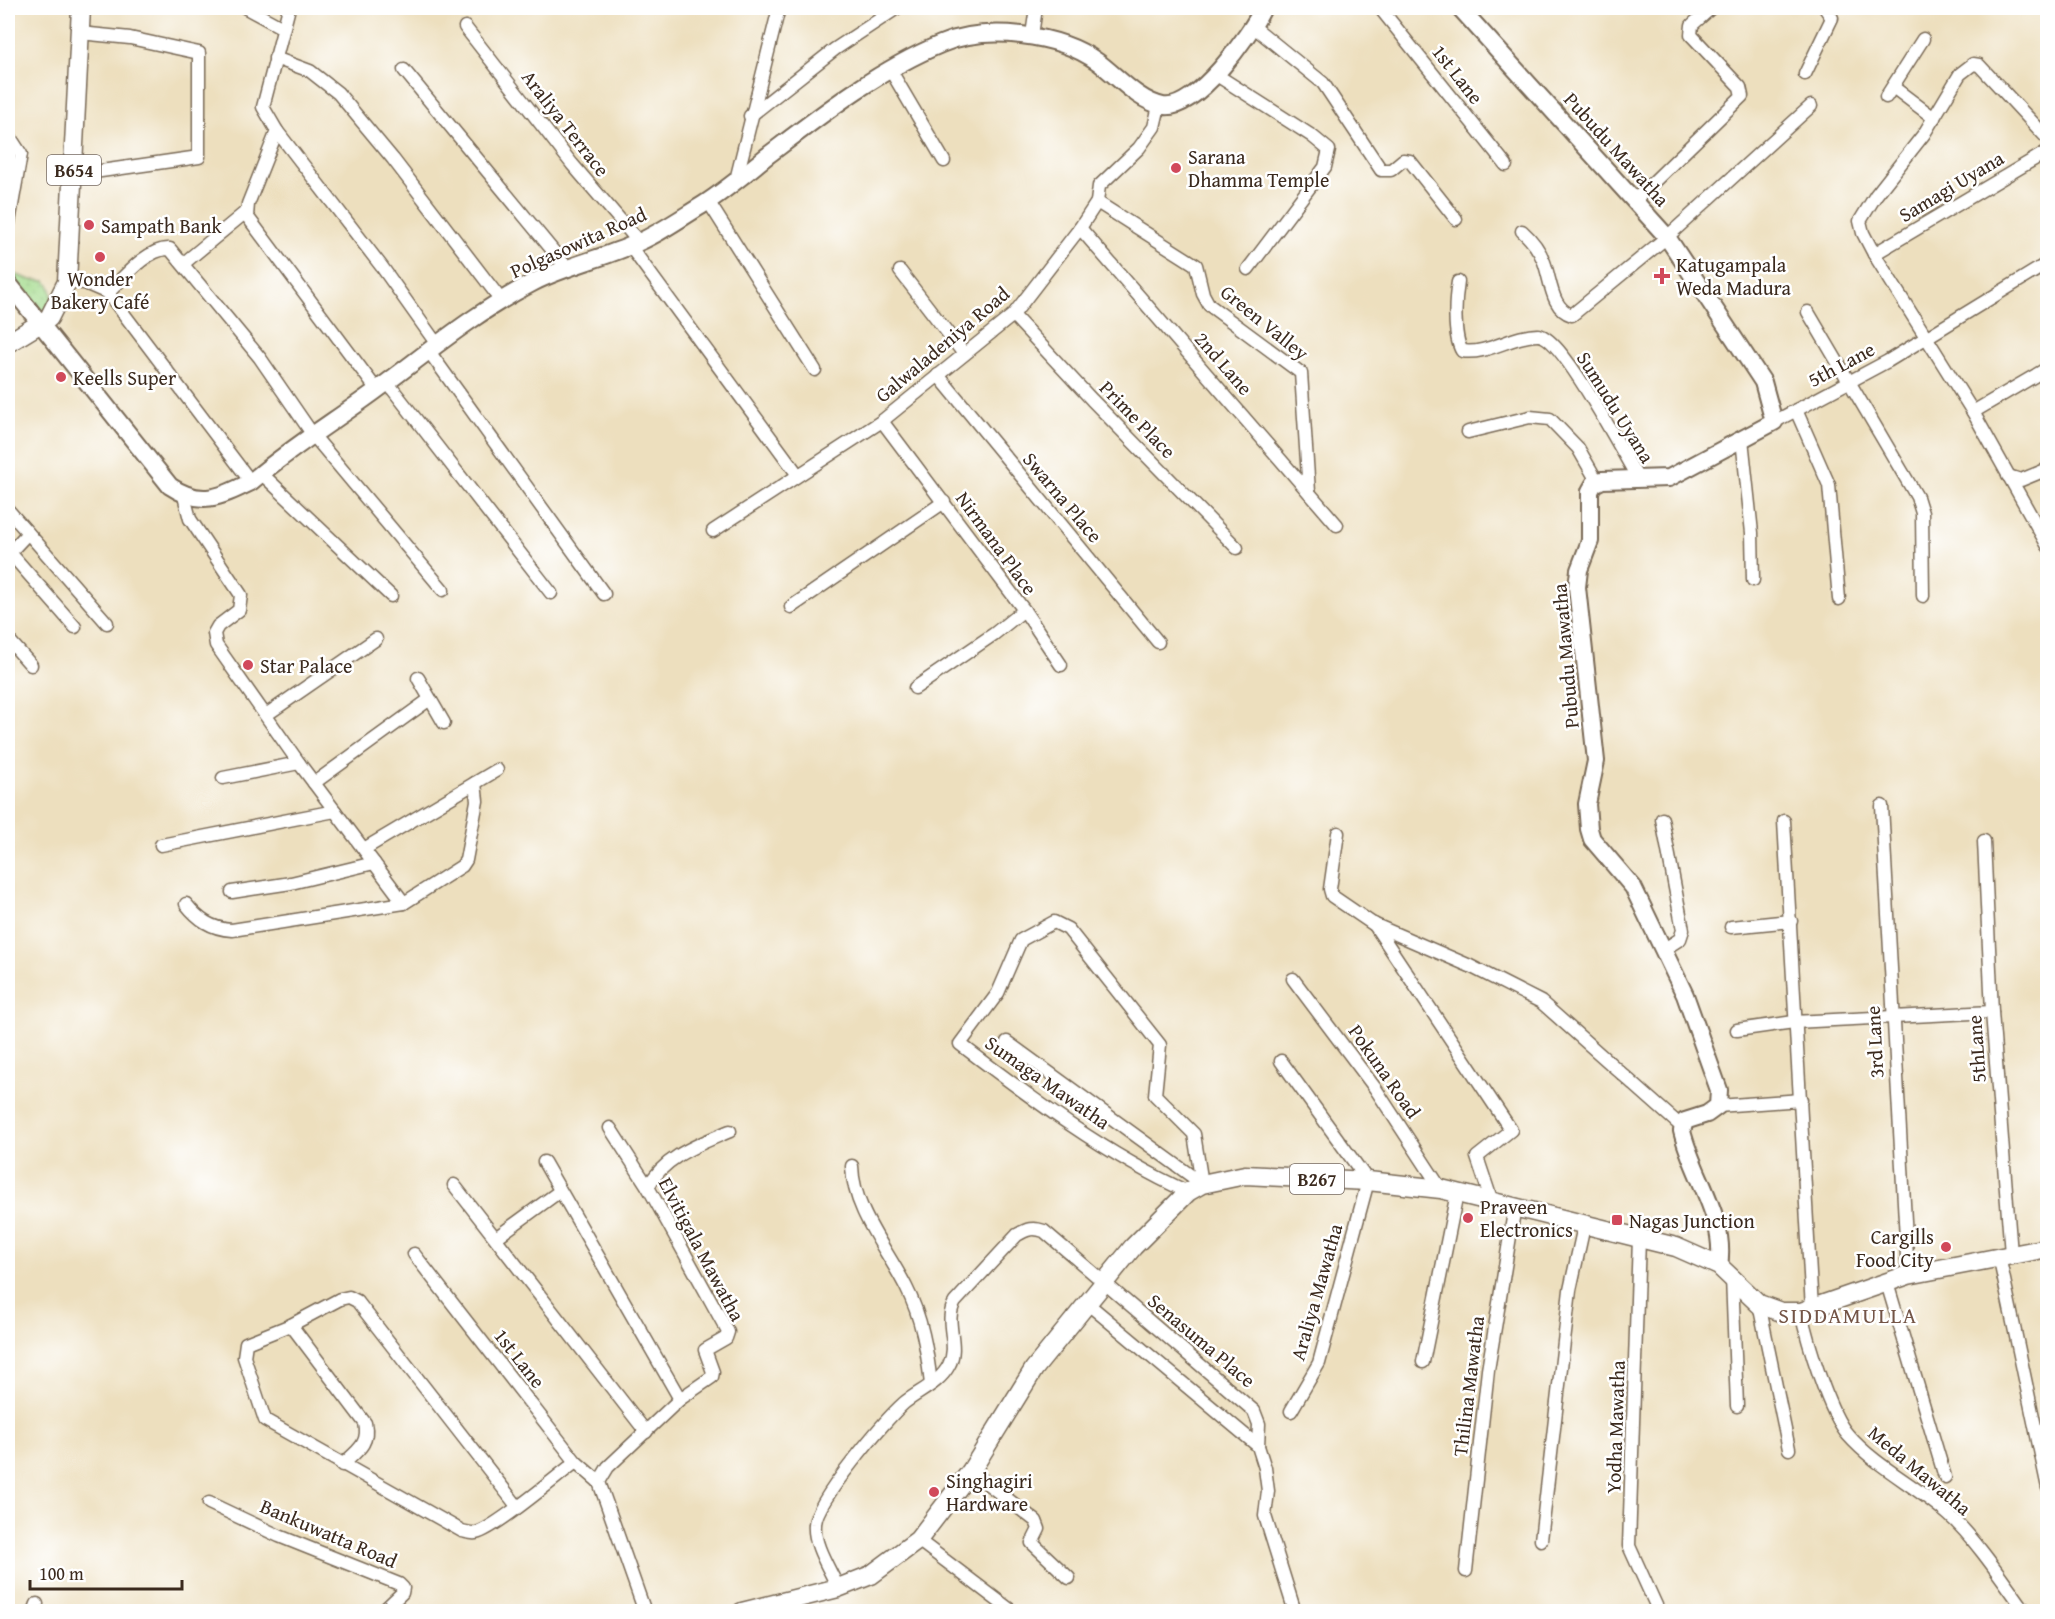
<svg xmlns="http://www.w3.org/2000/svg" width="2055" height="1619" viewBox="0 0 2055 1619" font-family="'Gentium Book Plus',serif">
  <style>
    .park { fill: url(#park-dots); stroke: #708256; stroke-width: 1.5 }
    .lines { fill: none; stroke-linecap: round; stroke-linejoin: round }
    .street-casing { stroke: #796956; stroke-width: 15 }
    .secondary-casing { stroke: #796956; stroke-width: 20 }
    .primary-casing { stroke: #796956; stroke-width: 21 }
    .street { stroke: #fff; stroke-width: 12 }
    .secondary { stroke: #fff; stroke-width: 16 }
    .primary { stroke: #fff; stroke-width: 18 }
    .poi-dot { fill: #d1495b; stroke: #fff; stroke-width: 2 }
    .labels { text-anchor: middle; dominant-baseline: central; stroke-width: 5; stroke-linejoin: round; paint-order: stroke }
    .shield { fill: #fff; stroke: #766a62; stroke-width: 1.5 }
    .shield-label { font-size: 18px; font-weight: bold; fill: #3b2a1e }
    .street-label { font-size: 20px; fill: #3b2a1e; stroke: #fff }
    .poi-label { font-size: 20px; fill: #3b2a1e; stroke: #fff; text-anchor: start }
    .quarter-label { font-size: 22px; letter-spacing: 1.5px; fill: #745547; stroke: #fff }
  </style>
  <defs>
    <pattern id="park-dots" width="8" height="8" patternUnits="userSpaceOnUse" patternTransform="scale(1.5)"><rect width="8" height="8" fill="#a4db8d"/><path d="M2 2h.1M6 6h.1" fill="none" stroke="#8ebc79" stroke-width="1.8" stroke-linecap="round"/></pattern>
  </defs>
  <rect width="100%" height="100%" fill="#fff"/>
  <filter id="ink" filterUnits="userSpaceOnUse"><feTurbulence type="fractalNoise" baseFrequency=".0167" numOctaves="2"/><feDisplacementMap in="SourceGraphic" scale="12" xChannelSelector="R" yChannelSelector="G"/><feConvolveMatrix kernelMatrix="1 2 1 2 8 2 1 2 1" color-interpolation-filters="sRGB"/></filter>
  <filter id="wash" filterUnits="userSpaceOnUse"><feTurbulence type="fractalNoise" baseFrequency=".008" numOctaves="4" result="noise"/><feDisplacementMap in="SourceGraphic" scale="24" xChannelSelector="R" yChannelSelector="G"/><feGaussianBlur stdDeviation="1.35" result="paint"/><feColorMatrix in="noise" values="0 0 0 0 0 0 0 0 0 0 0 0 0 0 0 0 0 1.4 0 .05"/><feComposite in="paint" operator="in"/></filter>
  <g filter="url(#wash)">
    <rect width="100%" height="100%" fill="#eddfbe"/>
    <!-- park -->
    <path class="park" d="M8,272l23,8 15,1c12,14 3,28 -4,41l-34,-41z"/>
  </g>
  <g filter="url(#ink)">
    <g class="lines">
      <defs>
        <g id="street">
          <path d="M246,8l35,19"/>
          <path d="M289,8l-26,99 14,24 105,136 54,76"/>
          <path d="M1380,8l126,157"/>
          <path d="M465,27l107,137 67,78"/>
          <path d="M1254,27l69,56 58,87h10l12,-10 7,1 46,58"/>
          <path d="M1032,35l4,-27"/>
          <path d="M275,58l35,13 28,22 55,66 108,141"/>
          <path d="M404,70l164,199"/>
          <path d="M891,71l53,90"/>
          <path d="M1215,74l97,62 17,14 -4,17 -77,102"/>
          <path d="M1805,74l27,-56 -7,-10"/>
          <path d="M1893,87l41,31"/>
          <path d="M1886,97l37,-58"/>
          <path d="M750,116l85,-67 62,-41"/>
          <path d="M277,131l-29,73 -1,12 130,174"/>
          <path d="M8,134l13,20 -13,74"/>
          <path d="M2048,139l-69,-74 -6,-1 -13,10 -36,60 -48,61 -16,26 3,12 11,21 99,158 75,134"/>
          <path d="M73,175l126,-18v-104l-69,-15 -50,-5"/>
          <path d="M736,180l43,-172"/>
          <path d="M1636,199l106,-103 -2,-9 -49,-52 1,-10 19,-17"/>
          <path d="M708,201l107,169"/>
          <path d="M1097,202l99,63 7,29 6,11 92,68 8,119"/>
          <path d="M1080,228l257,297"/>
          <path d="M1522,231c9,8 18,20 22,31 7,18 7,47 28,53l95,-78 144,-131"/>
          <path d="M630,246l168,229"/>
          <path d="M1874,254l174,-103"/>
          <path d="M184,263l63,-52"/>
          <path d="M900,271l64,83"/>
          <path d="M67,282l18,1 23,10 143,189"/>
          <path d="M1458,282c-3,17 -5,54 4,69 26,4 50,-16 76,-16 23,0 87,121 100,144"/>
          <path d="M108,293c15,-15 40,-46 62,-44l90,109 53,77 130,155"/>
          <path d="M1808,312l109,185 5,16 1,83"/>
          <path d="M1013,315l79,85 145,148"/>
          <path d="M428,350l176,244"/>
          <path d="M938,375l220,267"/>
          <path d="M387,382l164,211"/>
          <path d="M1796,410l33,75 10,114"/>
          <path d="M1973,412l75,-44"/>
          <path d="M882,421l142,189 -30,24 -79,54"/>
          <path d="M1774,422l114,-61 160,-98"/>
          <path d="M1468,432l62,-15 20,2 28,29 19,33"/>
          <path d="M1742,439l10,94 1,47"/>
          <path d="M261,473l130,123"/>
          <path d="M2008,476l13,4 27,-11"/>
          <path d="M184,496l6,23 51,76 -2,15 -21,16 -4,7 2,12 83,118 105,140"/>
          <path d="M8,510l99,113"/>
          <path d="M713,531l169,-110 131,-106 67,-87 17,-26 2,-16 40,-38 15,-21 5,-21"/>
          <path d="M28,533l-15,16 -1,6 63,72"/>
          <path d="M791,607l153,-105"/>
          <path d="M1024,610l37,55"/>
          <path d="M8,639l23,26"/>
          <path d="M418,678l26,45"/>
          <path d="M266,715l110,-76"/>
          <path d="M223,778l76,-15"/>
          <path d="M314,783l116,-84"/>
          <path d="M1882,806l26,469"/>
          <path d="M1662,819l21,111 -3,9 -17,11"/>
          <path d="M1784,821l28,488"/>
          <path d="M1338,833l-8,56 2,7 41,28 97,42 71,36 141,125"/>
          <path d="M1984,841l8,171 19,242"/>
          <path d="M161,845l174,-34"/>
          <path d="M364,849l133,-79"/>
          <path d="M232,892l59,-9 83,-20"/>
          <path d="M186,904c12,15 25,25 46,26l172,-27 58,-37 4,-6 11,-59 -2,-18"/>
          <path d="M1374,924l137,206 -34,27 15,45"/>
          <path d="M1731,927l60,-6"/>
          <path d="M1293,979l82,109 66,101"/>
          <path d="M1737,1030l57,-8 198,-10"/>
          <path d="M1007,1042l194,141"/>
          <path d="M1281,1061l87,120 -49,182 -28,48"/>
          <path d="M1718,1106l83,-6"/>
          <path d="M610,1128l38,59 80,145 -2,6 -21,12 8,22 -1,5 -32,22 -72,68 -9,15 46,130"/>
          <path d="M544,1162l136,237"/>
          <path d="M852,1166c1,44 35,83 54,121 16,31 21,63 25,97"/>
          <path d="M454,1185l192,247"/>
          <path d="M648,1187c16,-31 52,-43 82,-56"/>
          <path d="M1188,1192c-82,-37 -157,-94 -228,-148l38,-51 23,-53 33,-18 14,7 92,116 -5,50 39,39 8,50"/>
          <path d="M497,1237l63,-46"/>
          <path d="M1639,1238l-10,308 30,66"/>
          <path d="M414,1254l162,208 23,20"/>
          <path d="M1999,1256l49,232"/>
          <path d="M1732,1277l5,129"/>
          <path d="M1887,1283l58,194"/>
          <path d="M1087,1303l171,143"/>
          <path d="M1759,1304l30,145"/>
          <path d="M1801,1312c6,28 28,102 47,123 28,32 69,51 101,80 26,23 56,68 77,97"/>
          <path d="M291,1325l74,98c5,21 -8,28 -23,42"/>
          <path d="M1423,1362l34,-169"/>
          <path d="M971,1471l65,50 3,8 -7,14 37,35"/>
          <path d="M209,1503l70,33 120,48 4,4 -1,5 -20,19"/>
          <path d="M517,1506l-160,-205 -8,-4 -9,2 -49,26 -45,18 -2,14 21,63 197,111c5,1 10,3 14,2 19,-4 81,-57 100,-71"/>
          <path d="M918,1540l95,72"/>
          <path d="M1541,1540l29,-250 14,-64"/>
          <path d="M1466,1571l22,-201 27,-164"/>
          <path d="M838,1588c-8,-19 -25,-43 -23,-64 1,-23 70,-104 89,-121 15,-12 36,-20 45,-38 11,-20 -6,-44 6,-63l62,-67c10,-6 16,-8 27,-4l210,180 5,13 -1,22 7,22 3,23 -3,25 30,96"/>
          <path d="M34,1612l3,-8"/>
        </g>
        <g id="secondary">
          <path d="M1460,8l207,229 96,145 11,40 -105,56 -67,2 -8,4 -4,7v50l-11,29 -2,17 19,174 -9,43 2,25 3,10 41,48 52,108 34,95 -1,16 -11,8 -22,7 -3,10c11,46 45,87 37,135"/>
          <path d="M8,283l162,203c31,21 50,11 81,-4 38,-33 82,-60 123,-90 52,-38 101,-80 160,-110 30,-15 65,-23 96,-36 26,-10 51,-28 74,-42 22,-14 43,-32 63,-48 54,-41 111,-86 174,-112 45,-19 117,-11 157,18 19,14 40,39 65,44 32,6 88,-72 100,-98"/>
        </g>
        <g id="primary">
          <path d="M8,343l41,-25 18,-36 14,-274"/>
          <path d="M742,1612l96,-24 33,-13 47,-35 53,-69 63,-102 99,-122 55,-55 14,-8 43,-9 123,6 73,8 235,58 43,19 40,38 22,8h20l107,-37 140,-27"/>
        </g>
      </defs>
      <!-- street casing -->
      <use href="#street" class="street-casing"/>
      <!-- secondary casing -->
      <use href="#secondary" class="secondary-casing"/>
      <!-- primary casing -->
      <use href="#primary" class="primary-casing"/>
      <!-- street -->
      <use href="#street" class="street"/>
      <!-- secondary -->
      <use href="#secondary" class="secondary"/>
      <!-- primary -->
      <use href="#primary" class="primary"/>
    </g>
  </g>
  <!-- markers -->
  <g class="poi-dot">
    <circle cx="1176" cy="168" r="6"/>
    <circle cx="89" cy="225" r="6"/>
    <circle cx="100" cy="257" r="6"/>
    <path d="M1659 267h6v6h6v6h-6v6h-6v-6h-6v-6h6z"/>
    <circle cx="61" cy="377" r="6"/>
    <circle cx="248" cy="665" r="6"/>
    <circle cx="1468" cy="1218" r="6"/>
    <rect x="1611" y="1214" width="12" height="12" rx="3"/>
    <circle cx="1946" cy="1247" r="6"/>
    <circle cx="934" cy="1492" r="6"/>
  </g>
  <g class="labels">
    <!-- shield labels -->
    <g class="shield">
      <rect x="47" y="155" width="54" height="30" rx="4.5"/>
      <rect x="1290" y="1164" width="54" height="30" rx="4.5"/>
    </g>
    <g class="shield-label">
      <text x="74" y="170">B654</text>
      <text x="1317" y="1179">B267</text>
    </g>
    <!-- street labels -->
    <g class="street-label">
      <text transform="translate(1458 74) rotate(52)">1st Lane</text>
      <text transform="translate(566 123) rotate(52)">Araliya Terrace</text>
      <text transform="translate(1617 149) rotate(48)">Pubudu Mawatha</text>
      <text transform="translate(1951 186) rotate(-31)">Samagi Uyana</text>
      <text transform="translate(578 242) rotate(-24)">Polgasowita Road</text>
      <text transform="translate(1265 322) rotate(39)">Green Valley</text>
      <text transform="translate(942 344) rotate(-40)">Galwaladeniya Road</text>
      <text transform="translate(1224 363) rotate(49)">2nd Lane</text>
      <text transform="translate(1841 364) rotate(-28)">5th Lane</text>
      <text transform="translate(1616 407) rotate(58)">Sumudu Uyana</text>
      <text transform="translate(1138 419) rotate(46)">Prime Place</text>
      <text transform="translate(1063 497) rotate(50)">Swarna Place</text>
      <text transform="translate(997 543) rotate(54)">Nirmana Place</text>
      <text transform="translate(1565 656) rotate(-95)">Pubudu Mawatha</text>
      <text transform="translate(1874 1042) rotate(-93)">3rd Lane</text>
      <text transform="translate(1976 1049) rotate(-94)">5thLane</text>
      <text transform="translate(1385 1071) rotate(55)">Pokuna Road</text>
      <text transform="translate(1048 1082) rotate(35)">Sumaga Mawatha</text>
      <text transform="translate(702 1249) rotate(62)">Elvitigala Mawatha</text>
      <text transform="translate(1316 1292) rotate(-74)">Araliya Mawatha</text>
      <text transform="translate(1202 1340) rotate(40)">Senasuma Place</text>
      <text transform="translate(520 1358) rotate(52)">1st Lane</text>
      <text transform="translate(1468 1386) rotate(-83)">Thilina Mawatha</text>
      <text transform="translate(1615 1427) rotate(-88)">Yodha Mawatha</text>
      <text transform="translate(1920 1470) rotate(40)">Meda Mawatha</text>
      <text transform="translate(329 1533) rotate(23)">Bankuwatta Road</text>
    </g>
    <!-- poi labels -->
    <g class="poi-label">
      <text x="1188" y="156">Sarana<tspan x="1188" dy="23">Dhamma Temple</tspan></text>
      <text x="101" y="225">Sampath Bank</text>
      <text x="1676" y="264">Katugampala<tspan x="1676" dy="23">Weda Madura</tspan></text>
      <text x="100" y="278" text-anchor="middle">Wonder<tspan x="100" dy="23">Bakery Café</tspan></text>
      <text x="73" y="377">Keells Super</text>
      <text x="260" y="665">Star Palace</text>
      <text x="1480" y="1206">Praveen<tspan x="1480" dy="23">Electronics</tspan></text>
      <text x="1629" y="1220">Nagas Junction</text>
      <text x="1934" y="1236" text-anchor="end">Cargills<tspan x="1934" dy="23">Food City</tspan></text>
      <text x="946" y="1480">Singhagiri<tspan x="946" dy="23">Hardware</tspan></text>
    </g>
    <!-- quarter labels -->
    <g class="quarter-label">
      <text x="1848" y="1315">SIDDAMULLA</text>
    </g>
  </g>
  <!-- margin -->
  <rect width="2055" height="1619" fill="none" stroke="#fff" stroke-width="30"/>
  <!-- scale -->
  <path d="M30 1580v9h152v-9" fill="none" stroke="#3b2a1e" stroke-width="3"/>
  <text x="39" y="1580" font-size="18" fill="#3b2a1e" stroke="#ffffff" stroke-width="4.5" paint-order="stroke">100 m</text>
</svg>
